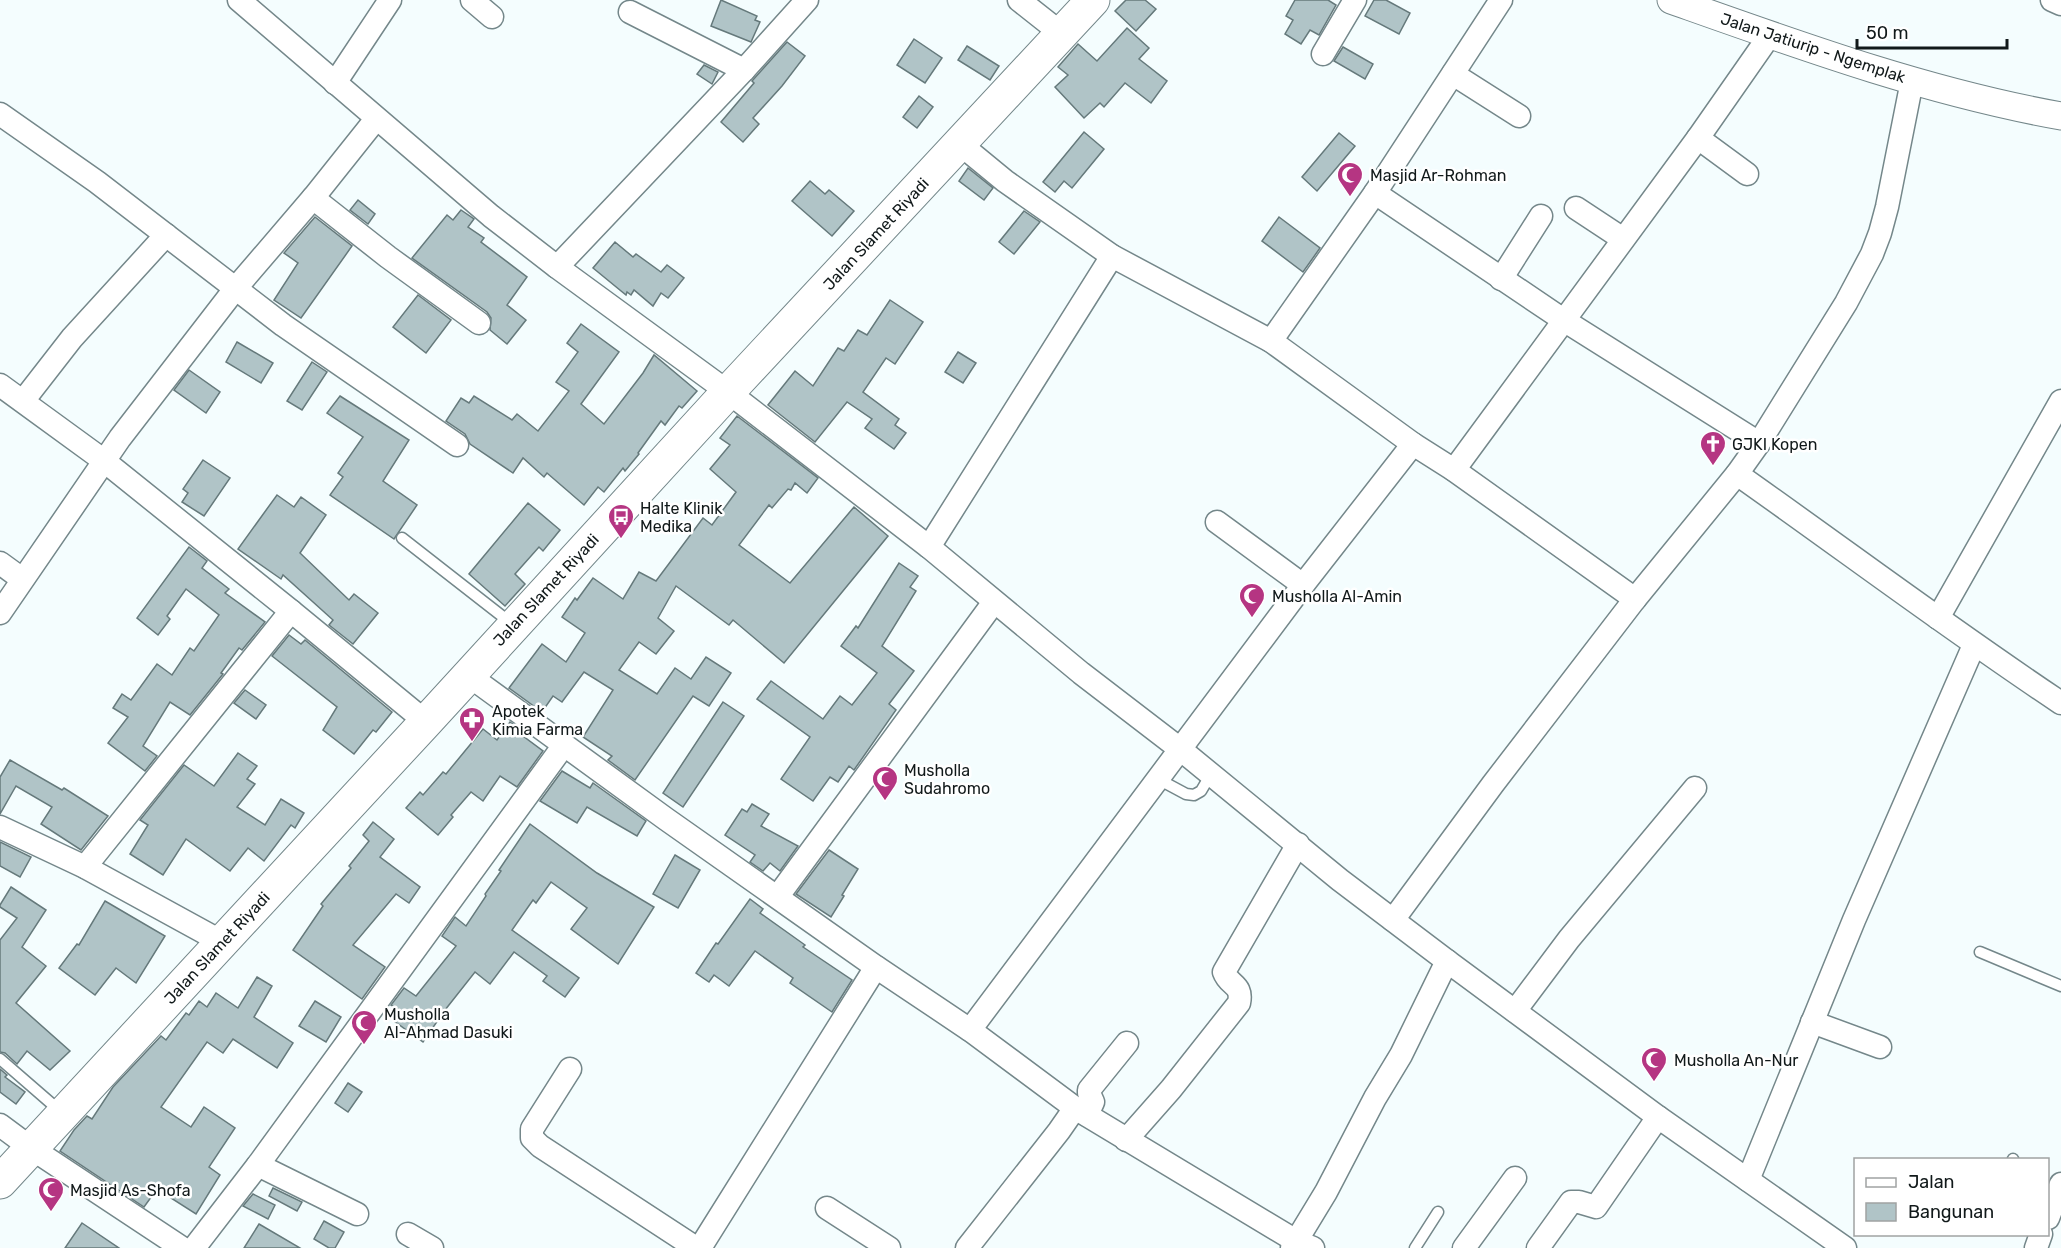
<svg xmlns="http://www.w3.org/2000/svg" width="2061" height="1248" viewBox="0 0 2061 1248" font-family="Rubik,sans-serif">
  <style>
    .building { fill: #b0c4c7; stroke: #65797b; stroke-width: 1.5 }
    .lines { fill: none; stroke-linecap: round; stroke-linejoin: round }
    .service-casing { stroke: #74878a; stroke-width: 13 }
    .minor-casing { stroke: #74878a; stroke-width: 25 }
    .tertiary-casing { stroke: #74878a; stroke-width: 29 }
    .primary-casing { stroke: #74878a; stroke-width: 35 }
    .service { stroke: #fff; stroke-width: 10 }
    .minor { stroke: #fff; stroke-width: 22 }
    .tertiary { stroke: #fff; stroke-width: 27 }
    .primary { stroke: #fff; stroke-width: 33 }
    .labels { text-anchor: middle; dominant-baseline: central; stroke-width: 5; stroke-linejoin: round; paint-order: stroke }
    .street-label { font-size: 16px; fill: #11191a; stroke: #fff }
    .poi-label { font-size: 16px; fill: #11191a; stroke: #fff; text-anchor: start }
  </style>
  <rect width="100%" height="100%" fill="#f4fdfe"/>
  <!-- building -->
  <g class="building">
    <path d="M721,0l36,16 -2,4 5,2 -9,20 -40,-16z"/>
    <path d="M1126,0h19l11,9 -20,22 -21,-20z"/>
    <path d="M1295,0h33l8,5 -17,30 -9,-5 -9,14 -16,-10 8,-14 -7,-4z"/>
    <path d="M1374,0h12l24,13 -11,21 -34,-18z"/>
    <path d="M1127,28l22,20 -10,11 28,22 -16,22 -26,-20 -21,24 -4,-4 -16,15 -29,-31 13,-12 -10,-8 20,-23 19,17z"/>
    <path d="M914,39l28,19 -17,25 -28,-18z"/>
    <path d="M787,42l18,14 -23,30 -29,32 6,6 -16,18 -22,-20 33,-39 -2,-2z"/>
    <path d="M967,46l32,20 -9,14 -32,-20z"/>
    <path d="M1343,47l30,17 -8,15 -31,-18z"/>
    <path d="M704,65l14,7 -6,12 -15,-10z"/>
    <path d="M919,96l14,11 -16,21 -14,-11z"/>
    <path d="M1084,132l20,17 -32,39 -8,-7 -9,11 -12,-10z"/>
    <path d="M1339,133l16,13 -38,45 -15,-14z"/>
    <path d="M968,168l25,20 -9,12 -25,-19z"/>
    <path d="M810,181l15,13 4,-4 25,21 -22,25 -40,-35z"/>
    <path d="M358,200l17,14 -7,10 -18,-14z"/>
    <path d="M461,210l13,9 -6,8 16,11 -3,4 46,35 -20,28 19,15 -19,24 -17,-14 1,-12 -4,-6 -75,-54 35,-43 6,5z"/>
    <path d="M1024,211l16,11 -26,32 -15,-12z"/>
    <path d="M315,217l37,29 -51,72 -27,-18 24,-37 -14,-10z"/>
    <path d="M1279,217l41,31 -17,24 -41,-31z"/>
    <path d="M615,242l18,15 3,-3 25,18 6,-7 17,13 -16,20 -7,-5 -8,13 -19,-16 -3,5 -4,-3 -1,3 -33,-27z"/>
    <path d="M418,295l33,25 -25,33 -33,-26z"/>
    <path d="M890,300l33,22 -28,42 -9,-6 -23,34 36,27 -4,6 11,8 -12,16 -29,-21 7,-9 -25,-17 -32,40 -47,-37 27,-34 18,15 25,-38 6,3 14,-21 9,5z"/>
    <path d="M581,324l38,28 -38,52 23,20 39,-51 11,-18 43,36 -15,17 -3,-2 -14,19 -4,-4 -23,32 1,1 -14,17 -2,-3 -19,24 -6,-5 -14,18 -37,-32 -3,4 -21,-19 -10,15 -43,-29 -5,-10 -19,-13 15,-23 8,5 5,-7 38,24 5,-6 21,17 31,-40 -13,-9 22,-30 -11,-9z"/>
    <path d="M237,342l36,21 -12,20 -35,-21z"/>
    <path d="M958,352l18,11 -13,20 -18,-11z"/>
    <path d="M312,362l15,10 -25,38 -15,-9z"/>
    <path d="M189,370l31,22 -14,21 -32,-23z"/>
    <path d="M340,396l69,44 -26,41 34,24 -23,34 -64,-44 13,-18 -5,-4 25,-36 -36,-24z"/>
    <path d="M737,416l81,62 -11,15 -12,-10 -4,7 -3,-1 -16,19 -3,-3 -30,40 51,38 64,-76 34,29 -104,127 -51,-43 -4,5 -53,-39 -18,32 16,13 -18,23 -17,-12 -20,28 38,24 18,-26 16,11 15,-22 25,16 -22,33 -16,-10 -58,84 -27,-20 4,-4 -29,-19 30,-47 -29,-18 -22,30 -9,-6 -11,16 -33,-24 33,-44 24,18 19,-29 -23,-16 13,-19 2,2 16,-22 30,21 16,-27 17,9 47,-63 9,7 24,-33 -26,-23 20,-24 -10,-7z"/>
    <path d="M203,460l27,18 -26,38 -22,-14 6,-9 -5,-4z"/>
    <path d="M277,495l17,12 7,-10 25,18 -26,38 49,47 5,-6 24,19 -25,31 -24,-19 4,-5 -50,-45 -2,4 -43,-30z"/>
    <path d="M528,503l32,27 -17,21 -4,-4 -24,27 10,10 -20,22 -36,-32z"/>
    <path d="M189,547l18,14 -5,7 27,21 -4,4 40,29 -23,28 -3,-2 -18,25 2,1 -33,41 -20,-13 -27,44 14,10 -12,15 -37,-28 20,-26 -15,-9 9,-14 9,6 26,-36 15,11 18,-27 4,3 25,-36 -33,-26 -19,27 3,3 -12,16 -21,-17z"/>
    <path d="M899,563l19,13 -8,11 6,4 -34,55 32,25 -25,33 7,6 -42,60 -5,-4 -11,16 -8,-5 -17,24 -32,-22 29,-42 -53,-38 14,-18 52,38 17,-23 12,9 25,-32 -36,-27 15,-20 2,2z"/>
    <path d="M289,635l12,9 4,-4 87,72 -16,20 -3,-2 -19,24 -31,-24 14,-23 -65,-51z"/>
    <path d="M245,690l21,15 -10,14 -22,-16z"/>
    <path d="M723,702l21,14 -61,91 -20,-14z"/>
    <path d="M510,722l16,12 -3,2 20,15 -26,36 -17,-11 -17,25 -12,-9 -20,23 2,2 -15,18 -32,-27 14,-16 3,3 20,-23 3,2 37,-45 14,11z"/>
    <path d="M238,753l19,13 -10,13 8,5 -18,23 28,18 16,-26 23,14 -9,15 -4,-3 -27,36 -16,-13 -18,23 -44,-32 -23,36 -33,-21 18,-29 -8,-5 44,-55 30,21z"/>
    <path d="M10,760l52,30 2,-2 44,28 -27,34 -40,-26 11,-17 -36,-21 -16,28v-37z"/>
    <path d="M562,771l28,17 3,-5 53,38 -9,15 -50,-29 -10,16 -37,-22z"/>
    <path d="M752,804l17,10 -8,12 37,20 -18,25 -10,-8 -7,8 -13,-9 5,-7 -30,-20 17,-26 5,3z"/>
    <path d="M373,822l21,17 -14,18 40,30 -11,16 -13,-9 -43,51 32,22 -23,32 -69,-49 30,-44 -2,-2 30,-36 -2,-2 20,-25 -6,-6z"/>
    <path d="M530,824l67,49 57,34 -36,57 -47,-35 16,-21 -36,-26 -15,21 -3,-3 -21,30 67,48 -14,19 -22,-16 4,-5 -33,-24 -24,32 -15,-12 -30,38 -22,32 -29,-21 7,-10 -10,-6 13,-17 12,8 40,-50 -14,-10 13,-19 11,9 20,-30 -1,-2 16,-23 -2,-1z"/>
    <path d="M0,842l31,15 -11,20 -20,-11z"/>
    <path d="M829,850l29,19 -16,26 2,1 -13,21 -35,-23z"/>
    <path d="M675,855l25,15 -22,38 -25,-14z"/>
    <path d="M11,887l35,23 -24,37 24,19 -30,37 54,48 -20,19 -23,-19 -10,13 -12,-11 -5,-1v-112l17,-22 -17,-11v-2z"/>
    <path d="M750,899l13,10 -3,4 45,32 -2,2 49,33 -20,32 -42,-29 3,-5 -38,-27 -26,35 -15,-11 -5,7 -13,-9 20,-30 2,1z"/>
    <path d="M105,901l60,35 -29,47 -20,-15 -21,27 -36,-27 18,-24 2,1z"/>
    <path d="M257,977l15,9 -18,31 39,26 -16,25 -44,-29 -10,14 -16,-11 -46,65 30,20 13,-20 31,21 -26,39 11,8 -24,39 -39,-25 -13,18 -84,-56 14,-21 13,-14 5,3 21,-32 48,-51 5,4 20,-27 3,2 10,-14 8,6 9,-14 22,15z"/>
    <path d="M315,1001l26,16 -15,25 -27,-16z"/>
    <path d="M0,1069l7,6 -2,2 20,15 -9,12 -16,-12z"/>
    <path d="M348,1083l14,9 -14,20 -13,-9z"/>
    <path d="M273,1188l29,14 -5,9 -28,-15z"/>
    <path d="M253,1194l22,11 -7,14 -25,-13z"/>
    <path d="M324,1221l20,11 -9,16h-6l-15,-9z"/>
    <path d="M82,1223l37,25h-54z"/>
    <path d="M259,1224l41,24h-56z"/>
  </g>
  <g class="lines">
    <defs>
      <g id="service">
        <path d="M402,538l109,85"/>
        <path d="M1158,779l28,15 8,1 7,-4 10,-17"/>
        <path d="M1980,952l81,34"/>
        <path d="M0,1059l60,52"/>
        <path d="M2013,1160v-1"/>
        <path d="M1415,1248l23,-36"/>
      </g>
      <g id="minor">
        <path d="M239,0l252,216 66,51 171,125 201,155 152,126 99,76 160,131 107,81 211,156 187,131"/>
        <path d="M472,0l20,17"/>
        <path d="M1019,0l43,34"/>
        <path d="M2052,0l9,4"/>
        <path d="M630,12l114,58"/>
        <path d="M1323,54l32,-54"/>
        <path d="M1453,74l66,42"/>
        <path d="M335,83l55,-83"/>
        <path d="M0,114l97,68 186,143 174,120"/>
        <path d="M1698,138l49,36"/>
        <path d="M960,144l45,37 107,75 159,85 142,103 41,26 181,129"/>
        <path d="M1375,193l190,128 194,122"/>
        <path d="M313,198l75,59 91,66"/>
        <path d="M1576,208l47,31"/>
        <path d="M557,267l187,-197 63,-70"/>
        <path d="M1501,279l40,-63"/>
        <path d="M1271,341l104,-148 126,-193"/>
        <path d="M0,385l103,75 188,151 135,111"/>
        <path d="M23,401l49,-63 94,-103"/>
        <path d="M1454,470l244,-332 72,-103"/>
        <path d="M1737,474c108,76 214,156 324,229"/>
        <path d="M1217,522l86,63"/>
        <path d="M929,547l183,-291"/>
        <path d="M0,563l22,16"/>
        <path d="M0,613l120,-175 115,-149 78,-91 63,-79"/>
        <path d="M1938,618l123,-217"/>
        <path d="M468,675l198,144 210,148 94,63 105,78 -16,23 -92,117"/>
        <path d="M0,827l85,40 137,75"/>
        <path d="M85,867l206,-256"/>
        <path d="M778,896l216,-294"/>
        <path d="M1393,920l100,-136 142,-185 102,-125 22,-31 87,-140 26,-49 8,-21 7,-26 25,-126"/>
        <path d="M1515,1011l54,-72 126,-151"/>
        <path d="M1812,1022l68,25"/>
        <path d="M970,1030l333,-445 110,-141"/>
        <path d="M570,1069l-38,60v9l8,8 156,102"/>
        <path d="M1075,1108l221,133 17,7"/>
        <path d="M1087,1115l6,-13 -4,-9v-3l38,-47"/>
        <path d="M0,1125l31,23 151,100"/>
        <path d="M1126,1140l45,-51 68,-86c4,-19 -10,-17 -15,-31l74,-128"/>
        <path d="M258,1165l99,49"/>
        <path d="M1748,1180l106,-260 120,-275"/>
        <path d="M827,1208l62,40"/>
        <path d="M2048,1218l13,-34"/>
        <path d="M408,1234l24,14"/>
        <path d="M194,1248l64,-83 306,-420"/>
        <path d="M700,1248l176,-281"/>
        <path d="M1292,1248l34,-56 49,-94 26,-43 46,-94"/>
        <path d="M1464,1248l51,-70"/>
        <path d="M1538,1248l33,-46h8l17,5 62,-90"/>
        <path d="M2036,1248l5,-14"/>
      </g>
      <path id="tertiary" d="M1671,0c127,45 256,92 390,116"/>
      <path id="primary" d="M0,1182l426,-460 302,-330 365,-392"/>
    </defs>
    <!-- service casing -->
    <use href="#service" class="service-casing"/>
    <!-- minor casing -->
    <use href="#minor" class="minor-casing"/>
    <!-- tertiary casing -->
    <use href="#tertiary" class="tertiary-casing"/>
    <!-- primary casing -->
    <use href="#primary" class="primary-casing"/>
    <!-- service -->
    <use href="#service" class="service"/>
    <!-- minor -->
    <use href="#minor" class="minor"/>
    <!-- tertiary -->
    <use href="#tertiary" class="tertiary"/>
    <!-- primary -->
    <use href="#primary" class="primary"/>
  </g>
  <!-- icons -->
  <defs>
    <symbol id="mosque-pin" viewBox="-11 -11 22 30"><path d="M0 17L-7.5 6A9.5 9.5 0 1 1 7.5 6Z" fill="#b53582" stroke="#fff"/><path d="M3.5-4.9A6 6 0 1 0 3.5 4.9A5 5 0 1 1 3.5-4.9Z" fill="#fff"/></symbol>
    <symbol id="church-pin" viewBox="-11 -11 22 30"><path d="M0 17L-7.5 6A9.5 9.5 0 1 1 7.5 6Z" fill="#b53582" stroke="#fff"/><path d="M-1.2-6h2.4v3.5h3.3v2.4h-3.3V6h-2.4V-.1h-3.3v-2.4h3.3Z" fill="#fff"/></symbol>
    <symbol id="bus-pin" viewBox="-11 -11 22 30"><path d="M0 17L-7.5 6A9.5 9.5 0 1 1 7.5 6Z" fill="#b53582" stroke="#fff"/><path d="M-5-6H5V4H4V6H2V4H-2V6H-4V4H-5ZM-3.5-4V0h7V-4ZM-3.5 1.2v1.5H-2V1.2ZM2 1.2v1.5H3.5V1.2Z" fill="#fff"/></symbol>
    <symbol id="pharmacy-pin" viewBox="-11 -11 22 30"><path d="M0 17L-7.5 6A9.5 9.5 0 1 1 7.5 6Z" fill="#b53582" stroke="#fff"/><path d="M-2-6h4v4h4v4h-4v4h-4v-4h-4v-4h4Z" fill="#fff"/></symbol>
  </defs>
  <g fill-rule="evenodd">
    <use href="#mosque-pin" x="1335" y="160" width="30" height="40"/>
    <use href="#church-pin" x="1698" y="429" width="30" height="40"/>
    <use href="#bus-pin" x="606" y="502" width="30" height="40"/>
    <use href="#mosque-pin" x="1237" y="581" width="30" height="40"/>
    <use href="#pharmacy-pin" x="457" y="705" width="30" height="40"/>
    <use href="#mosque-pin" x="870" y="764" width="30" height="40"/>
    <use href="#mosque-pin" x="349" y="1008" width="30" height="40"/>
    <use href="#mosque-pin" x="1639" y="1045" width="30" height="40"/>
    <use href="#mosque-pin" x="36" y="1175" width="30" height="40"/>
  </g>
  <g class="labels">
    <!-- street labels -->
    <g class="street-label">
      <text transform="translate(1813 48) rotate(18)">Jalan Jatiurip - Ngemplak</text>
      <text transform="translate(876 234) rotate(-47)">Jalan Slamet Riyadi</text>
      <text transform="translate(546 590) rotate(-47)">Jalan Slamet Riyadi</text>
      <text transform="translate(217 948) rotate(-47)">Jalan Slamet Riyadi</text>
    </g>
    <!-- poi labels -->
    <g class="poi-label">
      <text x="1370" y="175">Masjid Ar-Rohman</text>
      <text x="1732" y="444">GJKI Kopen</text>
      <text x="640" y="508">Halte Klinik<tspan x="640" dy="18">Medika</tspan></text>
      <text x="1272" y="596">Musholla Al-Amin</text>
      <text x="492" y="711">Apotek<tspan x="492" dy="18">Kimia Farma</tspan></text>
      <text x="904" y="770">Musholla<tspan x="904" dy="18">Sudahromo</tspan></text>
      <text x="384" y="1014">Musholla<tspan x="384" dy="18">Al-Ahmad Dasuki</tspan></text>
      <text x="1674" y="1060">Musholla An-Nur</text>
      <text x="70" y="1190">Masjid As-Shofa</text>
    </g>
  </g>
  <!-- legend -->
  <rect x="1854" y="1158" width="195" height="78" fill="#ffffff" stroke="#a0a3a3" stroke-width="1.5"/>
  <rect x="1866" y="1178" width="30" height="9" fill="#ffffff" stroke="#a0a3a3" stroke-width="1.5"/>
  <text x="1908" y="1188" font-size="18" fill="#11191a">Jalan</text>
  <rect x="1866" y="1203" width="30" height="18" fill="#b0c4c7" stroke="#a0a3a3" stroke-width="1.5"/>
  <text x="1908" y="1218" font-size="18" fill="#11191a">Bangunan</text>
  <!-- scale -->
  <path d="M1857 39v9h150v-9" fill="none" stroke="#11191a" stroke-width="3"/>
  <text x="1866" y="39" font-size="18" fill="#11191a" stroke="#ffffff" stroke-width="4.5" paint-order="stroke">50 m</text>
</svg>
